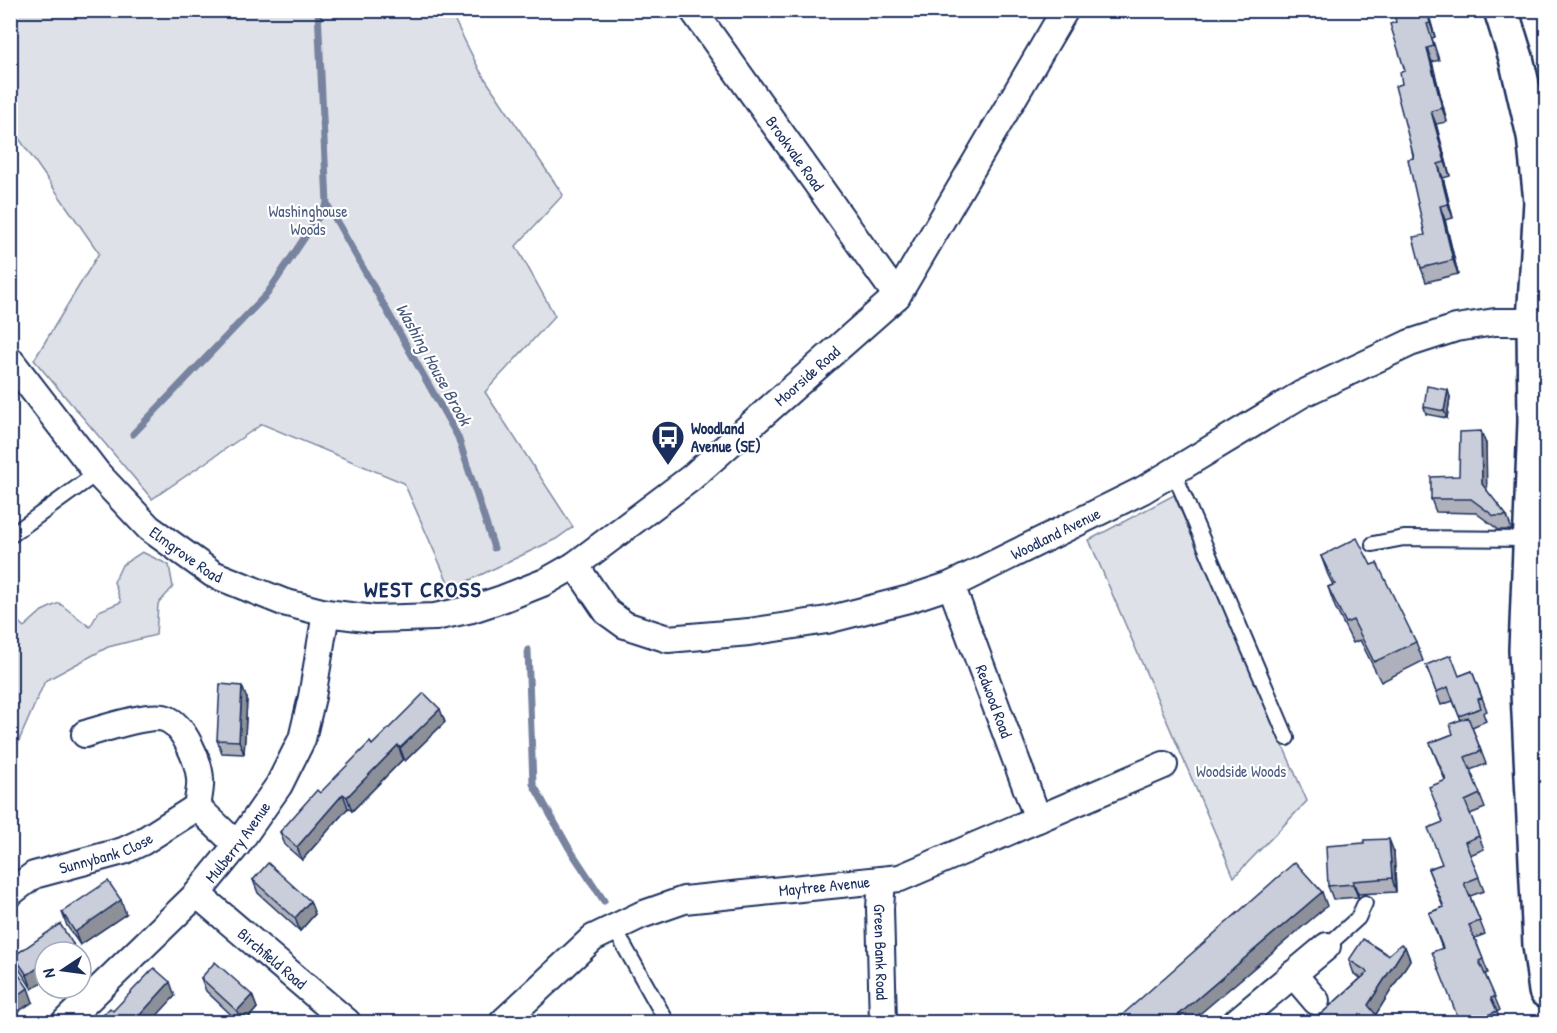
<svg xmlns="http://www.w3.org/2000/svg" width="1557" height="1033" viewBox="0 0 1557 1033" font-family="'Patrick Hand',sans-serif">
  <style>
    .green { fill: #dee1e7; stroke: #7c88a2; stroke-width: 1.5 }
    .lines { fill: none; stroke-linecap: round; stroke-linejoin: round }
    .stream { stroke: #77839f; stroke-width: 7 }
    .service-casing { stroke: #1b2f5e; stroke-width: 18 }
    .minor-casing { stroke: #1b2f5e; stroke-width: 30 }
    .tertiary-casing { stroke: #1b2f5e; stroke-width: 38 }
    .service { stroke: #fff; stroke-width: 14 }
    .minor { stroke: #fff; stroke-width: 26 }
    .tertiary { stroke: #fff; stroke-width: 33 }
    .wall { fill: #aeb1bb; stroke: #1b2f5e; stroke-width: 1.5 }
    .shaded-wall { fill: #8d9099; stroke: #1b2f5e; stroke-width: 1.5 }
    .building { fill: #caceda; stroke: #1b2f5e; stroke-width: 1.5 }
    .labels { text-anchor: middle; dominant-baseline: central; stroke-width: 4.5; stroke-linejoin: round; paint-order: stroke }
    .street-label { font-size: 16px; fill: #1b2f5e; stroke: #fff }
    .park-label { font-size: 16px; fill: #4c5c80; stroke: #fff }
    .poi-label { font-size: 16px; font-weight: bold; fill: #1b2f5e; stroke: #fff; text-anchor: start }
    .water-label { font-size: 18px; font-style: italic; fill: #49597e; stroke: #fff }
    .district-label { font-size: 22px; font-weight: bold; letter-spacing: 1.5px; fill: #1b2f5e; stroke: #fff }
  </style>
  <rect width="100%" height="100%" fill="#fff"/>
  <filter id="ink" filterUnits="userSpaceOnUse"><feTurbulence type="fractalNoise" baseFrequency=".0167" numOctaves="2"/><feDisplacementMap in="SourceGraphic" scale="12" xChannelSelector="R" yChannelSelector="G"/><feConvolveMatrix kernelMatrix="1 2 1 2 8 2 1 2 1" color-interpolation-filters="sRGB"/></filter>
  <g filter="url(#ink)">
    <!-- green -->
    <g class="green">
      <path d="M10,11h440l30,60 83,124 -47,51 39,70 -70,76 88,135 -17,12 -105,50 -47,-106 -142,-59 -110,75 -118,-139 65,-107 -88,-126z"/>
      <path d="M1174,495l133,306 -73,76 -145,-337z"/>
      <path d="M142,552l27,13 4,22 -15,17 -2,31 -48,12 -63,34 -34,78v-162l1,19 12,11 18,-16 17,-8 31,24 9,-16 22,-9 -7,-20 8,-17z"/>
    </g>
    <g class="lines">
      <!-- stream -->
      <g class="stream">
        <path d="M318,10l9,194 131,233 36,111"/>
        <path d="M133,434l134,-140 60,-90"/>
        <path d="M528,650l5,134 36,64 35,53"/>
      </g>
      <defs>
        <g id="service">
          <path d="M1174,473l113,265"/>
          <path d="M10,536l87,-63"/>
          <path d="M1373,544l31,-6 126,1"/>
          <path d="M614,928l53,94"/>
          <path d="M1327,946l31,-28 7,-15"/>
        </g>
        <g id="minor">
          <path id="s1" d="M693,10l204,286"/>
          <path id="s2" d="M10,360l87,113 52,55 64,46 70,28 43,11 48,6 61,-2 37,-8 30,-10 43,-17 30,-17 116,-87 206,-182 168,-286"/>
          <path id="s3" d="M575,565l32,47 18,13 43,14 81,-7 78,-12 82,-21 42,-14 192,-95 159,-96 108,-51 46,-15 39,-6h39"/>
          <path id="s4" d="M951,585l87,234"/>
          <path d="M85,734c17,-5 67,-22 82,-15 17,7 32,43 33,60 1,9 -2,20 -3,28l40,38"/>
          <path id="s5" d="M882,880l-2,28 3,114"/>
          <path id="s6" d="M10,893l24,-18 89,-24 19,-9 55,-35"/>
          <path id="s7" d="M197,894l150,128"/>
          <path d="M1293,974l23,27"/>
          <path id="s8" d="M65,1022l132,-128 40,-49 42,-60 23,-46 10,-42 14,-84"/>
          <path id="s9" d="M503,1022l90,-84 48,-23 43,-15 216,-22 264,-113"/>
          <path d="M1236,1022l91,-76"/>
        </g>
        <path id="tertiary" d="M1501,10l15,48 18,78 7,65 -7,121 1,100 -9,228 14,295 6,46"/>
      </defs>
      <!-- service casing -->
      <use href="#service" class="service-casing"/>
      <!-- minor casing -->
      <use href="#minor" class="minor-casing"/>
      <!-- tertiary casing -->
      <use href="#tertiary" class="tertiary-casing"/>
      <!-- service -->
      <use href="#service" class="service"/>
      <!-- minor -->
      <use href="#minor" class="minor"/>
      <!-- tertiary -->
      <use href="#tertiary" class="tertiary"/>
    </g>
    <!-- wall -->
    <g class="wall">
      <path d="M1427,10l8,27 -3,1 7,22 -7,2 15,60 -11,2 14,52 -7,2 10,40 -8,2 13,54 -32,8 -5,-14 4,-33 -23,-151 3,-13 -9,-49z"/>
      <path d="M1450,397l-3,21 -21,-4 -2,-7z"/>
      <path d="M1486,444v46l21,26 5,14h-13l-23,-17 -40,-1 -5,-13 28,-23z"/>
      <path d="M1321,556l50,9 45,77 7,19 -42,21 -21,-42 -7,3 -18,-36 -7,-20 5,-2 -5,-10z"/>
      <path d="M1426,665l33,11 13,-5 15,40 -4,2 3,8 -14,6 14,37 -16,6 15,38 -15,6 14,35 -14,6 14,36 -14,5 15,38 -10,4 13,35 -3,1 15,36 -3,2 4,11h-41l-18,-75 -13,-35 14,-6 -15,-38 14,-5 3,-84 -15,-37 23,-9 8,-14 -8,-19 -12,4z"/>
      <path d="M247,699l-3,55 -22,-1 -5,-13z"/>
      <path d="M445,722l-40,39 -2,-2 -51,52 -4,-3 -46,52 -17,-15 -5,-13 92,-87z"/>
      <path d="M1394,852l2,40 -38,2v3l-25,2 -5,-13z"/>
      <path d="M253,880l62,34 -15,17 -42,-38z"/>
      <path d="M62,912l64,2 -46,31 -13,-19z"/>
      <path d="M60,924l-28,65 -13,-20 -5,-13z"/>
      <path d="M1405,947l5,13 -34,54 -65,9 50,-45 -7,-4 -5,-14 39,-5z"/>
      <path d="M201,978l51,17 5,13 -13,15h-4l-34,-32z"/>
    </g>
    <!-- shaded-wall -->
    <g class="shaded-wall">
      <path d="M1427,10l3,9 5,18 -5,-14z"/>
      <path d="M1427,48l5,14 15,60 -5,-14z"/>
      <path d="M1431,111l5,13 14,52 -5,-14z"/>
      <path d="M1438,164l5,14 10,40 -5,-14z"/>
      <path d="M1440,206l5,14 13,54 -5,-14z"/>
      <path d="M1448,390l2,7 -3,21 -3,-7z"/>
      <path d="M1481,431l5,13 1,53 -5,-13z"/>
      <path d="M242,686l5,13 -3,55 -5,-13z"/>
      <path d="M440,709l5,13 -40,39 -5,-13z"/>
      <path d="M398,745l5,14 -51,52 -5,-14z"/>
      <path d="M343,794l5,14 -46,52 -5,-13z"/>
      <path d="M1389,839l5,13 2,40 -4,-14z"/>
      <path d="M1353,881l5,13v3l-5,-13z"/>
      <path d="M1322,892l5,14 -138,117h-20z"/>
      <path d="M121,900l5,14 -46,31 -5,-13z"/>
      <path d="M310,901l5,13 -15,17 -5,-13z"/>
      <path d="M73,944l3,8h-15z"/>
      <path d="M1405,947l5,13 -37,59 -5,-14z"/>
      <path d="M45,963v17l-13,9 -5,-14z"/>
      <path d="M170,982l5,14 -25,27h-9l-2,-7z"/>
      <path d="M28,988l5,14 -23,15v-16z"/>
      <path d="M252,995l5,13 -13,15h-3l-4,-12z"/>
      <path d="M137,1014l3,9h-11z"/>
      <path d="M1377,1016l3,7h-10z"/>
    </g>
    <!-- building -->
    <g class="building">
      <path d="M1393,10h34l3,13 -3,1 7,22 -7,2 15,60 -11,3 14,51 -7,2 10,40 -8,2 13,54 -32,8 -8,-31 12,-2 -17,-76 6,-1 -19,-72 7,-2 -2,-12 5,-1 -15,-47 6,-2z"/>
      <path d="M1427,386l21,4 -4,21 -20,-4z"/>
      <path d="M1481,431l1,53 25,32h-13l-23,-17h-40v-22l28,-1 1,-44z"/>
      <path d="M1357,538l14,27 6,-2 39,79 -42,20 -21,-42 -7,3 -18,-36 7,-3 -14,-28z"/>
      <path d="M1451,655l8,21 13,-5 10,27 -4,1 3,9 -22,8 -11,-29 -12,5 -10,-27z"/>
      <path d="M220,684l22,2 -3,55 -22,-1z"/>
      <path d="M424,693l16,16 -40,39 -2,-3 -51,52 -4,-3 -46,53 -17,-15 37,-42 3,3 50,-51 2,3z"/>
      <path d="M1468,717l13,34 -16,6 15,37 -15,7 14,35 -14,6 14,35 -15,6 16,38 -11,4 14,34 -4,2 16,36 -4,1 6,13 -28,12h-9l-28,-71 11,-4 -14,-35 15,-6 -16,-38 14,-5 -14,-36 15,-6 -14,-35 17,-7 -16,-37 23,-9 -3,-10z"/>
      <path d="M1389,839l3,39 -39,3v3l-25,2 -2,-40 38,-3v-3z"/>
      <path d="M1295,862l27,30 -153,131h-56z"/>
      <path d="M268,863l42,38 -15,17 -42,-38z"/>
      <path d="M108,881l13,19 -46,32 -13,-20z"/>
      <path d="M60,924l13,20 -12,8h-16v11l-18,12 -13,-19z"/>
      <path d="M1363,939l25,16 13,-11 4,3 -37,58 9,11 -7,7h-59l57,-51 -19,-12z"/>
      <path d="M215,962l37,33 -15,16 -36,-33z"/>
      <path d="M154,968l16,14 -31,34 -2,-2 -8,9h-34l15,-15 3,3z"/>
      <path d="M15,969l13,19 -18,13v-29z"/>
    </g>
  </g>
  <!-- icons -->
  <defs>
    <symbol id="bus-pin" viewBox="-11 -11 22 30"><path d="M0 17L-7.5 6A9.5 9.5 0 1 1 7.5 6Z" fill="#1b2f5e" stroke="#fff"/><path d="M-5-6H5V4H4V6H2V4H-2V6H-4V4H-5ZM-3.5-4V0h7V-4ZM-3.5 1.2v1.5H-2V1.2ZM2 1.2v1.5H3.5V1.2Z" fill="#fff"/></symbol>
  </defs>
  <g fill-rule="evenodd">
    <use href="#bus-pin" x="649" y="418" width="38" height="52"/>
  </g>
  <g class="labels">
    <!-- street labels -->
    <g class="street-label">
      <text stroke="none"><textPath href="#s1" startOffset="176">Brookvale Road</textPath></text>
      <text stroke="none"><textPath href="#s2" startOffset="976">Moorside Road</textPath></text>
      <text stroke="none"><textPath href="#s3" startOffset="530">Woodland Avenue</textPath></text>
      <text stroke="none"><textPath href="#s2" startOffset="264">Elmgrove Road</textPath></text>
      <text stroke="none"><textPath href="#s4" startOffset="124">Redwood Road</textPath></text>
      <text stroke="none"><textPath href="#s8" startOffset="250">Mulberry Avenue</textPath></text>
      <text stroke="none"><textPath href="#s6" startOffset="105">Sunnybank Close</textPath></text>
      <text stroke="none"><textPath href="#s9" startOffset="363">Maytree Avenue</textPath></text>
      <text stroke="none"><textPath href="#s5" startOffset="72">Green Bank Road</textPath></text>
      <text stroke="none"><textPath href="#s7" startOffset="99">Birchfield Road</textPath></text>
    </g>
    <!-- park labels -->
    <g class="park-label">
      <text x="308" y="211">Washinghouse<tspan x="308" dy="18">Woods</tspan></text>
      <text x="1241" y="771">Woodside Woods</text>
    </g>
    <!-- poi labels -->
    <g class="poi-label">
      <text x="691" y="428">Woodland<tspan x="691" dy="18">Avenue (SE)</tspan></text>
    </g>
    <!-- water labels -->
    <g class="water-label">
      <text transform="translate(434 364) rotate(61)">Washing House Brook</text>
    </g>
    <!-- district labels -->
    <g class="district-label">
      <text x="423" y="589">WEST CROSS</text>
    </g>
  </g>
  <!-- margin -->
  <rect width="1557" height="1033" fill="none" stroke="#fff" stroke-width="36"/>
  <rect x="18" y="18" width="1521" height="997" fill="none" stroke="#1b2f5e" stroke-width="2" filter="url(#ink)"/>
  <!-- north arrow -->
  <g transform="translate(63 970) rotate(257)"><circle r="28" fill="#ffffff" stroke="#a4acbf" stroke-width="1.5"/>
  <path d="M0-4.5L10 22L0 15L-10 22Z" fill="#1b2f5e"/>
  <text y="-9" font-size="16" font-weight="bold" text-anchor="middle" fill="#1b2f5e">N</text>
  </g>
</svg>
